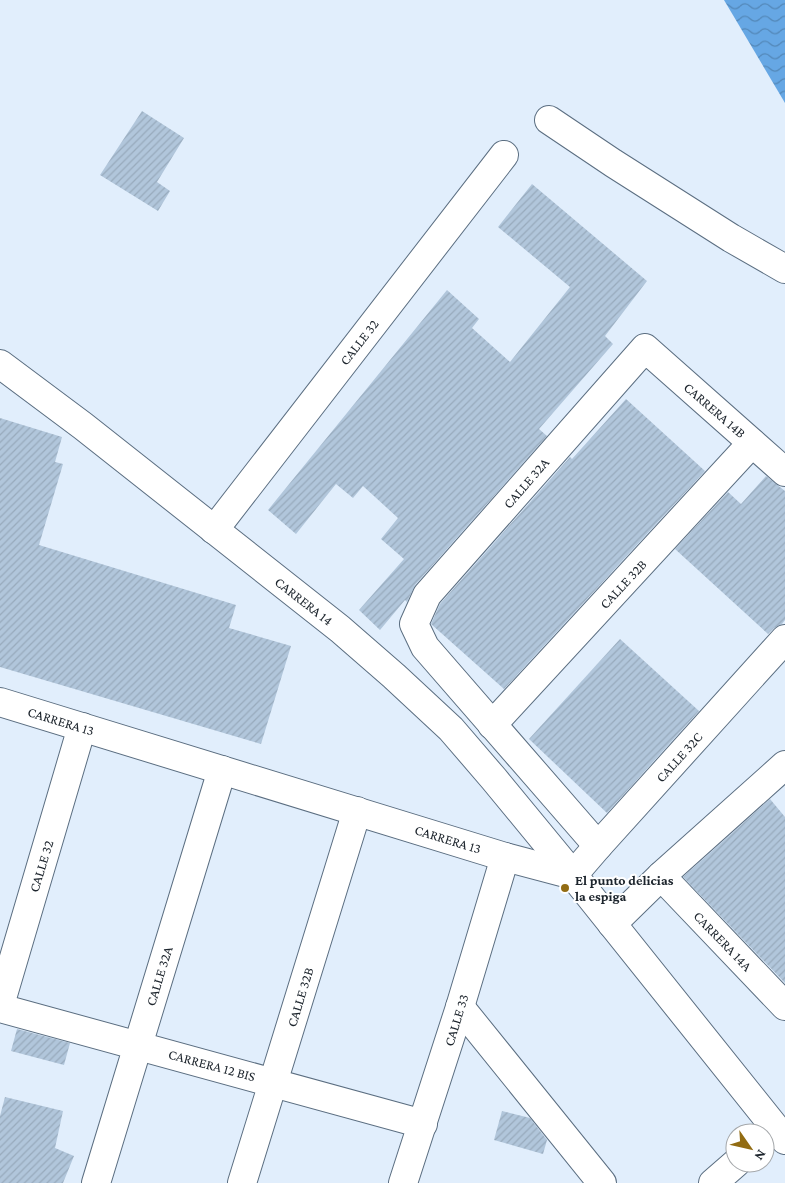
<svg xmlns="http://www.w3.org/2000/svg" width="785" height="1183" viewBox="0 0 785 1183" font-family="'Crimson Pro',serif">
  <style>
    .water { fill: url(#water-waves) }
    .building { fill: url(#building-hatch) }
    .lines { fill: none; stroke-linecap: round; stroke-linejoin: round }
    .minor-casing { stroke: #5b6e81; stroke-width: 30 }
    .major-casing { stroke: #5b6e81; stroke-width: 30 }
    .minor { stroke: #fff; stroke-width: 28 }
    .major { stroke: #fff; stroke-width: 28 }
    .poi-dot { fill: #926c13; stroke: #fff; stroke-width: 2 }
    .labels { text-anchor: middle; dominant-baseline: central; stroke-width: 4; stroke-linejoin: round; paint-order: stroke }
    .street-label { font-size: 14px; fill: #1d252d; stroke: #fff }
    .poi-label { font-size: 14px; font-weight: bold; fill: #1d252d; stroke: #fff; text-anchor: start }
  </style>
  <defs>
    <pattern id="water-waves" width="16" height="10" patternUnits="userSpaceOnUse" patternTransform="scale(1.25)"><rect width="16" height="10" fill="#66a7e4"/><path d="M0 5q4-4 8 0t8 0" fill="none" stroke="#5388b9"/></pattern>
    <pattern id="building-hatch" width="6" height="6" patternUnits="userSpaceOnUse" patternTransform="scale(1.25)"><rect width="6" height="6" fill="#b1c6db"/><path d="M-1 1l2-2M0 6l6-6M5 7l2-2" fill="none" stroke="#98aabc"/></pattern>
  </defs>
  <rect width="100%" height="100%" fill="#e1eefc"/>
  <!-- water -->
  <path class="water" d="M724,0h61v103z"/>
  <!-- building -->
  <g class="building">
    <path d="M142,111l42,27 -27,44 13,9 -12,20 -58,-36z"/>
    <path d="M532,184l115,97 -42,55 8,8 -74,85 8,7 -132,149 -8,17 -2,-2 -25,30 -21,-20 45,-51 -23,-20 17,-21 -35,-32 -10,12 -17,-14 -40,50 -28,-24 179,-220 32,29 -7,9 38,34 60,-75 -72,-60z"/>
    <path d="M626,399l79,72 -201,218 -73,-65 9,-20 130,-147 2,2z"/>
    <path d="M0,418l62,19 -7,25 8,2 -24,81 197,60 -7,23 62,18 -30,98 -261,-77z"/>
    <path d="M766,476l19,15v129l-3,4 -8,4 -6,6 -93,-85 53,-57 13,12z"/>
    <path d="M620,639l79,72 -92,102 -78,-74z"/>
    <path d="M770,799l15,18v166l-102,-106z"/>
    <path d="M17,1029l53,14 -6,22 -53,-14z"/>
    <path d="M5,1097l58,14 -8,37 19,8 -11,27h-63v-67z"/>
    <path d="M502,1111l28,7 17,22 -4,14 -49,-14z"/>
  </g>
  <g class="lines">
    <defs>
      <g id="minor">
        <path d="M549,120l64,43 118,75 54,31"/>
        <path d="M214,530l290,-375"/>
        <path d="M0,702l505,155 68,18 25,-29 187,-207"/>
        <path d="M492,725l260,-282"/>
        <path d="M598,846l-173,-199 -11,-23 13,-29 218,-247 140,124"/>
        <path d="M661,876l124,130"/>
        <path d="M612,924l49,-48 124,-111"/>
        <path d="M0,1005l82,-278"/>
        <path d="M460,1007l142,176"/>
        <path d="M0,1008l423,116"/>
        <path d="M96,1183l126,-413"/>
        <path d="M242,1183l115,-372"/>
        <path d="M403,1183l57,-176 45,-150"/>
        <path d="M713,1183l23,-20"/>
      </g>
      <path id="major" d="M0,364l83,62 257,203 54,47 57,53 43,50 79,96 212,265"/>
    </defs>
    <!-- minor casing -->
    <use href="#minor" class="minor-casing"/>
    <!-- major casing -->
    <use href="#major" class="major-casing"/>
    <!-- minor -->
    <use href="#minor" class="minor"/>
    <!-- major -->
    <use href="#major" class="major"/>
  </g>
  <!-- markers -->
  <circle class="poi-dot" cx="565" cy="888" r="5"/>
  <g class="labels">
    <!-- street labels -->
    <g class="street-label">
      <text transform="translate(359 342) rotate(-52)">CALLE 32</text>
      <text transform="translate(715 410) rotate(41)">CARRERA 14B</text>
      <text transform="translate(526 483) rotate(-49)">CALLE 32A</text>
      <text transform="translate(623 584) rotate(-47)">CALLE 32B</text>
      <text transform="translate(304 601) rotate(38)">CARRERA 14</text>
      <text transform="translate(61 721) rotate(17)">CARRERA 13</text>
      <text transform="translate(679 757) rotate(-48)">CALLE 32C</text>
      <text transform="translate(448 839) rotate(17)">CARRERA 13</text>
      <text transform="translate(41 866) rotate(-73)">CALLE 32</text>
      <text transform="translate(723 941) rotate(46)">CARRERA 14A</text>
      <text transform="translate(159 976) rotate(-73)">CALLE 32A</text>
      <text transform="translate(300 997) rotate(-73)">CALLE 32B</text>
      <text transform="translate(456 1020) rotate(-73)">CALLE 33</text>
      <text transform="translate(212 1065) rotate(15)">CARRERA 12 BIS</text>
    </g>
    <!-- poi labels -->
    <g class="poi-label">
      <text x="575" y="880">El punto delicias<tspan x="575" dy="16">la espiga</tspan></text>
    </g>
  </g>
  <!-- north arrow -->
  <g transform="translate(750 1148) rotate(124)"><circle r="24" fill="#ffffff" stroke="#a5a8ab"/>
  <path d="M0-4L9 19L0 12L-9 19Z" fill="#926c13"/>
  <text y="-8" font-size="14" font-weight="bold" text-anchor="middle" fill="#1d252d">N</text>
  </g>
</svg>
